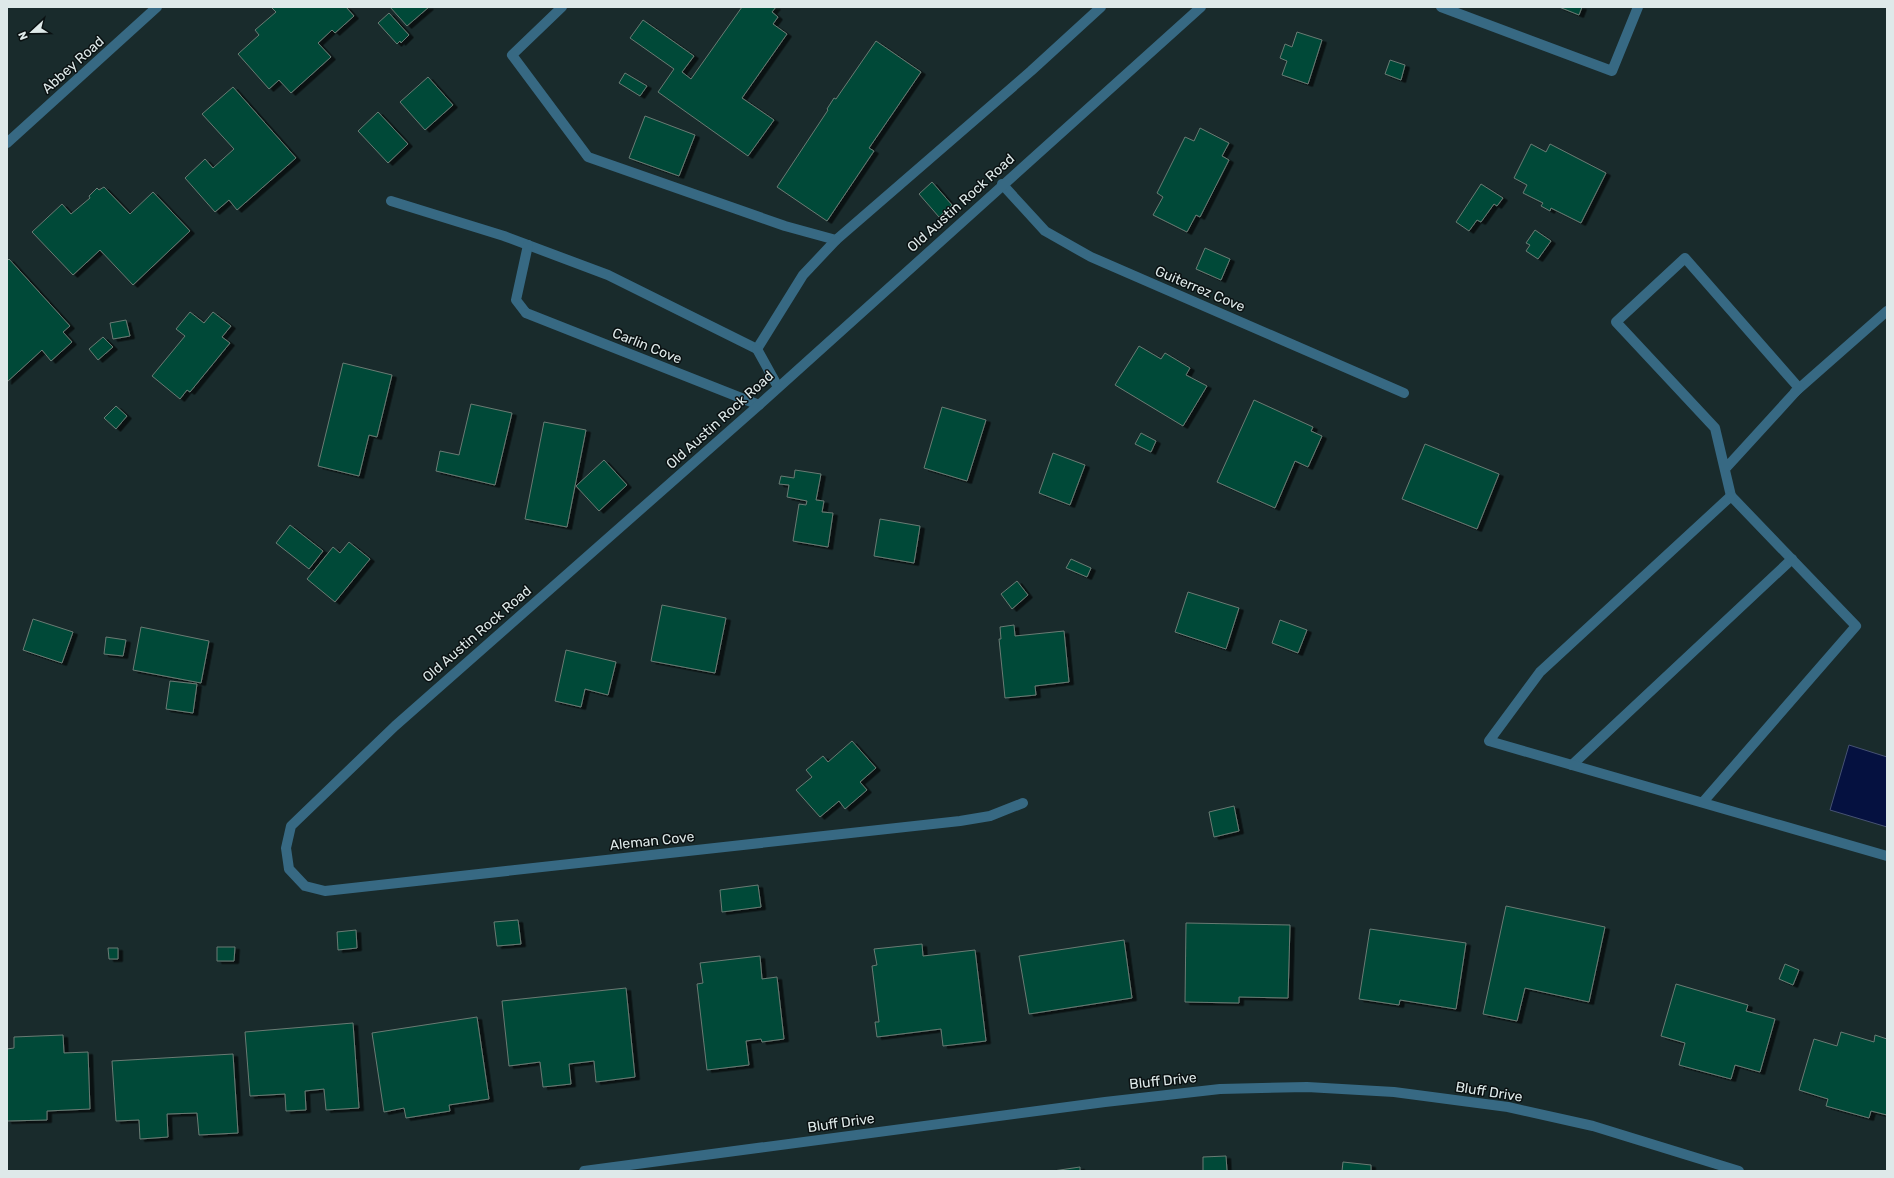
<svg xmlns="http://www.w3.org/2000/svg" width="1894" height="1178" viewBox="0 0 1894 1178" font-family="Rubik,sans-serif">
  <style>
    .water { fill: #051140; stroke: #465273 }
    .building { fill: #004937; stroke: #697b74; filter: url(#shadow) }
    .lines { fill: none; stroke-linecap: round; stroke-linejoin: round }
    .service { stroke: #376983; stroke-width: 10 }
    .minor { stroke: #376983; stroke-width: 10 }
    .labels { text-anchor: middle; dominant-baseline: central; stroke-width: 3; stroke-linejoin: round; paint-order: stroke }
    .street-label { font-size: 14px; fill: #dee9e9; stroke: #0a1112 }
  </style>
  <defs>
    <filter id="shadow"><feDropShadow dx="4.5" dy="2.5" stdDeviation="0" flood-color="#0009"/></filter>
  </defs>
  <rect width="100%" height="100%" fill="#192b2c"/>
  <!-- water -->
  <path class="water" d="M1849,745l38,12v70l-57,-17z"/>
  <!-- building -->
  <g class="building">
    <path d="M271,7h75l8,9 -19,17 -3,-3 -14,13 13,14 -40,36 -12,-13 -10,9 -31,-35 21,-19 -4,-5 21,-18z"/>
    <path d="M390,7h39l-22,19z"/>
    <path d="M742,7h34l-4,5 6,5 -5,7 14,10 -45,64 32,22 -26,36 -90,-64 16,-23 -44,-31 13,-18 51,36 -12,16 9,7z"/>
    <path d="M1559,7h23l-3,8z"/>
    <path d="M389,13l20,22 -8,8 -1,-2 -3,3 -19,-21z"/>
    <path d="M1297,32l25,8 -14,44 -26,-9 5,-14 -7,-3 5,-14 7,3z"/>
    <path d="M876,41l45,31 -52,76 5,3 -47,70 -50,-34 51,-77 -1,-1 7,-11 2,1z"/>
    <path d="M1390,60l15,5 -4,15 -16,-6z"/>
    <path d="M625,73l22,13 -7,10 -21,-13z"/>
    <path d="M428,77l25,28 -28,25 -25,-28z"/>
    <path d="M233,87l63,71 -59,52 -8,-10 -14,12 -30,-34 20,-19 8,9 21,-19 -32,-35z"/>
    <path d="M378,112l30,32 -20,19 -30,-32z"/>
    <path d="M645,116l50,19 -16,41 -50,-18z"/>
    <path d="M1200,128l29,15 -7,13 7,4 -29,57 -4,-2 -9,17 -34,-17 10,-18 -6,-4 28,-56 9,4z"/>
    <path d="M1531,144l15,8 4,-8 56,29 -25,50 -30,-15 -1,3 -9,-5 2,-3 -20,-10 4,-8 -13,-7z"/>
    <path d="M932,182l20,23 -13,12 -20,-23z"/>
    <path d="M1481,184l22,14 -6,8 -3,-2 -13,18 -4,-2 -8,11 -13,-9z"/>
    <path d="M104,187l26,27 23,-22 37,39 -57,54 -33,-35 -27,25 -41,-43 30,-28 9,10 19,-16 -1,-2 8,-8 2,2z"/>
    <path d="M1535,230l16,11 -13,18 -12,-8 4,-6 -4,-2z"/>
    <path d="M1205,248l25,11 -9,21 -25,-11z"/>
    <path d="M9,259l61,67 -7,6 9,10 -21,19 -9,-11 -35,32v-121z"/>
    <path d="M190,312l14,11 9,-11 18,14 -9,11 8,6 -40,49 -3,-2 -7,9 -28,-23 33,-40 -9,-7z"/>
    <path d="M126,320l4,16 -17,3 -3,-16z"/>
    <path d="M103,337l10,10 -15,13 -9,-11z"/>
    <path d="M1139,346l22,13 4,-6 25,15 -4,7 21,11 -24,40 -68,-41z"/>
    <path d="M343,363l49,12 -15,62 -8,-2 -10,41 -41,-10z"/>
    <path d="M1254,400l59,27 -2,4 11,5 -14,31 -13,-6 -20,47 -58,-26z"/>
    <path d="M471,404l41,9 -17,72 -59,-14 4,-20 19,4z"/>
    <path d="M116,406l11,10 -11,13 -12,-11z"/>
    <path d="M942,407l44,13 -19,61 -43,-13z"/>
    <path d="M544,422l42,8 -19,97 -42,-8z"/>
    <path d="M1141,433l15,8 -5,11 -16,-8z"/>
    <path d="M1425,444l74,30 -22,55 -75,-30z"/>
    <path d="M1053,453l32,12 -15,40 -31,-12z"/>
    <path d="M604,460l23,25 -28,26 -23,-25z"/>
    <path d="M795,470l26,4 -5,26 8,1 -2,11 11,1 -5,34 -35,-6 6,-37 7,1 1,-4 -20,-4 2,-12 -10,-1 2,-8 13,2z"/>
    <path d="M880,519l40,7 -6,37 -40,-7z"/>
    <path d="M290,525l33,26 -14,18 -33,-26z"/>
    <path d="M349,542l21,17 -35,43 -28,-23 26,-32 7,6z"/>
    <path d="M1071,559l20,9 -4,9 -21,-9z"/>
    <path d="M1017,581l11,14 -16,14 -11,-15z"/>
    <path d="M1188,592l51,16 -13,41 -51,-17z"/>
    <path d="M662,605l64,13 -11,55 -64,-12z"/>
    <path d="M33,619l40,13 -11,31 -39,-13z"/>
    <path d="M1280,620l27,10 -9,23 -26,-10z"/>
    <path d="M1014,625l1,11 49,-5 5,51 -34,4 1,9 -31,3 -6,-59h2l-1,-12z"/>
    <path d="M141,627l68,14 -8,42 -68,-13z"/>
    <path d="M106,637l20,3 -3,16 -19,-2z"/>
    <path d="M566,650l50,12 -8,33 -23,-6 -4,18 -26,-6z"/>
    <path d="M170,681l27,3 -4,29 -27,-4z"/>
    <path d="M852,741l24,27 -16,14 7,8 -22,19 -6,-8 -19,16 -24,-27 16,-13 -6,-7 17,-14 5,6z"/>
    <path d="M1234,806l5,25 -25,6 -5,-25z"/>
    <path d="M758,885l3,22 -39,5 -2,-22z"/>
    <path d="M1506,906l99,21 -16,75 -64,-14 -8,33 -34,-7z"/>
    <path d="M518,920l3,24 -24,2 -3,-24z"/>
    <path d="M1186,923l104,2 -2,73 -49,-1v6l-54,-1z"/>
    <path d="M1370,929l96,14 -10,66 -56,-9 -1,5 -40,-6z"/>
    <path d="M356,930l1,18 -19,2 -1,-18z"/>
    <path d="M1124,940l8,58 -103,16 -10,-58z"/>
    <path d="M922,944l1,12 52,-6 11,91 -43,5 -2,-17 -64,8 -2,-15h4l-7,-56 5,-1 -3,-16z"/>
    <path d="M217,947h18l-1,14h-17z"/>
    <path d="M108,948h10v11h-9z"/>
    <path d="M760,956l2,23 15,-2 7,62 -22,3 -1,-3 -15,2 3,24 -42,5 -10,-86 6,-1 -3,-20z"/>
    <path d="M1785,964l14,6 -6,15 -14,-6z"/>
    <path d="M1676,984l72,21 -2,6 29,8 -15,53 -25,-7 -4,14 -52,-14 6,-22 -24,-7z"/>
    <path d="M626,988l9,89 -39,5 -2,-21 -25,3 2,20 -28,3 -3,-25 -31,4 -7,-65z"/>
    <path d="M477,1017l12,82 -40,6 1,6 -44,7 -2,-10 -20,4 -12,-79z"/>
    <path d="M353,1023l6,85 -33,2 -2,-21 -19,2 1,19 -20,1 -1,-17 -35,2 -5,-64z"/>
    <path d="M1841,1032l33,10 1,-7 12,4v76l-16,-4 -2,7 -43,-12 2,-7 -29,-9 15,-51 23,7z"/>
    <path d="M63,1035l1,18 24,-1 2,57 -43,2v9l-40,1v-72l7,-1v-11z"/>
    <path d="M233,1054l5,79 -39,2 -2,-22 -30,1 1,23 -28,2 -1,-19 -23,1 -4,-60z"/>
    <path d="M1226,1156l1,15h-24v-14z"/>
    <path d="M1343,1162l28,3v6h-29z"/>
    <path d="M1080,1167v4h-27z"/>
  </g>
  <g class="lines">
    <!-- service -->
    <g class="service">
      <path d="M562,7l-50,48 76,102 197,69 51,14 195,-169 70,-64"/>
      <path d="M1441,7l171,64 26,-64"/>
      <path d="M391,201l113,35 104,39 149,74 46,-74 33,-35"/>
      <path d="M526,313l-10,-13 12,-55"/>
      <path d="M757,349l21,38"/>
      <path d="M1795,392l92,-81"/>
      <path d="M1725,469l74,-81 -114,-130 -69,64 99,106 16,68"/>
      <path d="M1572,765l220,-206"/>
      <path d="M1703,802l153,-176 -125,-130 -191,176 -51,69 398,115"/>
    </g>
    <!-- minor -->
    <g class="minor">
      <path d="M7,143l150,-136"/>
      <path d="M1002,184l43,47 46,26 313,136"/>
      <path d="M526,313l233,92"/>
      <path d="M1023,803l-33,13 -30,5 -635,70 -20,-5 -16,-17 -3,-21 5,-22 104,-100 364,-321 442,-398"/>
      <path d="M584,1171l521,-69 115,-13 87,-2 87,5 114,15 85,19 146,45"/>
    </g>
  </g>
  <g class="labels">
    <!-- street labels -->
    <g class="street-label">
      <text transform="translate(73 65) rotate(-42)">Abbey Road</text>
      <text transform="translate(961 203) rotate(-42)">Old Austin Rock Road</text>
      <text transform="translate(1200 289) rotate(23)">Guiterrez Cove</text>
      <text transform="translate(647 346) rotate(22)">Carlin Cove</text>
      <text transform="translate(720 420) rotate(-42)">Old Austin Rock Road</text>
      <text transform="translate(477 634) rotate(-41)">Old Austin Rock Road</text>
      <text transform="translate(652 841) rotate(-6)">Aleman Cove</text>
      <text transform="translate(1163 1081) rotate(-6)">Bluff Drive</text>
      <text transform="translate(1489 1092) rotate(9)">Bluff Drive</text>
      <text transform="translate(841 1123) rotate(-8)">Bluff Drive</text>
    </g>
  </g>
  <!-- border -->
  <rect width="1894" height="1178" fill="none" stroke="#dee9e9" stroke-width="16"/>
  <!-- north arrow -->
  <g transform="translate(32 32) rotate(248)" stroke="#0a1112" stroke-width="3" paint-order="stroke">
  <path d="M0-3L7 15L0 10L-7 15Z" fill="#dee9e9"/>
  <text y="-6" font-size="11" font-weight="bold" text-anchor="middle" fill="#dee9e9">N</text>
  </g>
</svg>
